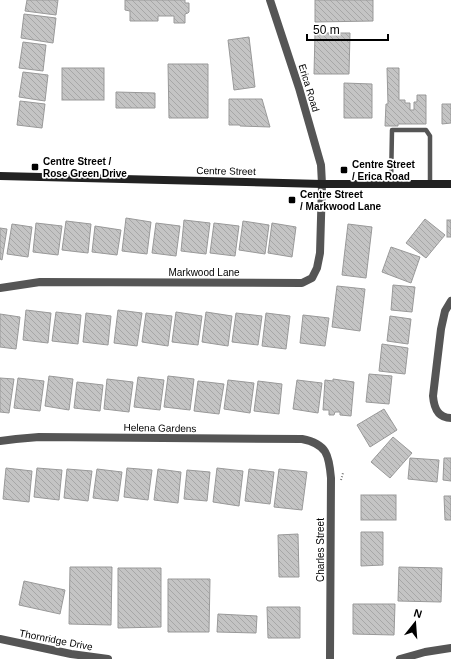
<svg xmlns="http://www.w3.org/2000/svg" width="451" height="659" viewBox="0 0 451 659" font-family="Helvetica,sans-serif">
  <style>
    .building { fill: url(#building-back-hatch); stroke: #999 }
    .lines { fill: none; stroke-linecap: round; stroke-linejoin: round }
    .path { stroke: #777; stroke-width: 2; stroke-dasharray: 1 2; stroke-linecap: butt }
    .service { stroke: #555; stroke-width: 4.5 }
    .minor { stroke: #555; stroke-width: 8 }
    .secondary { stroke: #222; stroke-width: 8 }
    .poi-dot { fill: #000; stroke: #fff; stroke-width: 1.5 }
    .labels { text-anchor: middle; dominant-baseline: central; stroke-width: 3.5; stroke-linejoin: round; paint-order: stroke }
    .street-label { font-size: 10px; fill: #000; stroke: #fff }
    .poi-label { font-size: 10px; font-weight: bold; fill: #000; stroke: #fff; text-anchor: start }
  </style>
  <defs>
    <pattern id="building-back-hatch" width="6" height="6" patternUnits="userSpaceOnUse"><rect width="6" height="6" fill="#c4c4c4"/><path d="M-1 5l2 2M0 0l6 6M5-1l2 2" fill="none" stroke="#a7a7a7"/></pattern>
  </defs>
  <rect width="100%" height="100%" fill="#fff"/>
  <!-- building -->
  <g class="building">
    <path d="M27,0h31l-2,15 -31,-4z"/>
    <path d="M125,0h60v3h4v9l-1,1 -3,1v9h-11v-7h-16v5h-28v-10l-5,-1z"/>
    <path d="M315,0h58v21l-58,1z"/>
    <path d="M24,14l32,4 -3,25 -32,-5z"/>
    <path d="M315,33h35l-1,41h-35z"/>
    <path d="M249,37l6,50 -21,3 -6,-50z"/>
    <path d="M23,42l23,3 -3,26 -24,-3z"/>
    <path d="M168,64h40v54h-39z"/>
    <rect x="62" y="68" width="42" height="32"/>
    <path d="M387,68h12v32h6v3h5v7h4v-8h3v-7h9v29h-28v2h-13l1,-22h2z"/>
    <path d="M23,72l25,3 -3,26 -26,-4z"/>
    <path d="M344,83l28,1v34h-28z"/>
    <path d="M116,92l39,1v15h-39z"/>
    <path d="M229,99h33l8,28 -30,-1v-1h-11z"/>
    <path d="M20,101l25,3 -3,24 -25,-3z"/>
    <path d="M442,104h9v19l-9,1z"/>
    <path d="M126,218l25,4 -4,32 -25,-3z"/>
    <path d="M425,219l20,16 -19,23 -20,-15z"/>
    <path d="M184,220l26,3 -4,31 -25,-3z"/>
    <rect x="447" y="220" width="4" height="17"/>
    <path d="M66,221l25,3 -3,29 -26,-3z"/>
    <path d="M243,221l26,4 -4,29 -26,-4z"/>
    <path d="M36,223l26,3 -4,29 -25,-3z"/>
    <path d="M156,223l24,3 -4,30 -24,-3z"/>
    <path d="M214,223l25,3 -4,30 -25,-3z"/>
    <path d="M272,223l24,4 -4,30 -24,-4z"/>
    <path d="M12,224l20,3 -4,30 -21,-3z"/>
    <path d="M348,224l24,3 -6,51 -24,-3z"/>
    <path d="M95,226l26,4 -4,25 -25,-3z"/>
    <path d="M0,228l7,1 -5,31 -2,-1z"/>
    <path d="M391,247l29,10 -9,26 -29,-11z"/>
    <path d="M393,285l22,2 -3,25 -21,-2z"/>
    <path d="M337,286l28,3 -5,42 -28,-4z"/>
    <path d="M26,310l25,3 -3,30 -25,-3z"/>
    <path d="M118,310l24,3 -5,33 -23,-3z"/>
    <path d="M56,312l25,3 -3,29 -26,-3z"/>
    <path d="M176,312l26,4 -4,29 -26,-3z"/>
    <path d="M206,312l26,4 -4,30 -26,-4z"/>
    <path d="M86,313l25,3 -3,29 -25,-3z"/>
    <path d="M146,313l26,3 -4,30 -26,-4z"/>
    <path d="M236,313l26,3 -4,29 -26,-3z"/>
    <path d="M266,313l24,3 -4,33 -24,-3z"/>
    <path d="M0,314l20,3 -4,32 -16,-2z"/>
    <path d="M303,315l26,3 -4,28 -25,-3z"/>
    <path d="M390,316l21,3 -3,25 -21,-3z"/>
    <path d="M382,344l26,4 -3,26 -26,-3z"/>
    <path d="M369,374l23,2 -3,28 -23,-2z"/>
    <path d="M49,376l24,3 -4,31 -24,-4z"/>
    <path d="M168,376l26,3 -4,31 -26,-3z"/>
    <path d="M138,377l26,3 -4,30 -26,-3z"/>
    <path d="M0,378l14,1 -5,34 -9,-1z"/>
    <path d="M18,378l26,3 -4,30 -26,-3z"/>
    <path d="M107,379l26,3 -4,30 -25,-3z"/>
    <path d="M333,379l21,3 -3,34 -11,-1v-3h-5l-1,3h-5v-5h-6l2,-30 8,1z"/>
    <path d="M228,380l26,3 -4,30 -26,-4z"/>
    <path d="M297,380l25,3 -4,30 -25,-4z"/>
    <path d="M198,381l26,3 -5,30 -25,-3z"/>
    <path d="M258,381l24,3 -3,30 -25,-3z"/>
    <path d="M77,382l26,3 -3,26 -26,-3z"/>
    <path d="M384,409l13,21 -27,17 -13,-22z"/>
    <path d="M393,437l19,16 -22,25 -19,-16z"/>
    <path d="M410,458l29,2 -2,22 -29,-3z"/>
    <path d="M444,458h7v23l-8,-1z"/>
    <path d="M6,468l26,3 -3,31 -26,-3z"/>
    <path d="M37,468l25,2 -3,30 -25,-3z"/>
    <path d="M127,468l25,2 -4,30 -24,-3z"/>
    <path d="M217,468l26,3 -4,35 -26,-4z"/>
    <path d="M67,469l25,2 -4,30 -24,-3z"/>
    <path d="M97,469l25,3 -4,29 -25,-3z"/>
    <path d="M158,469l23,3 -3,31 -24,-3z"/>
    <path d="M249,469l25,3 -4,32 -25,-3z"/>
    <path d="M279,469l28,3 -5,38 -28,-3z"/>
    <path d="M187,470l23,2 -3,29 -23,-2z"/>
    <rect x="361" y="495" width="35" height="25"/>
    <path d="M444,496h7v24h-6z"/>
    <path d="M361,532h22v33l-22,1z"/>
    <path d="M298,534l1,43h-20l-1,-42z"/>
    <path d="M70,567h42l-1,58 -42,-1z"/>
    <path d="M399,567l43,1 -1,34 -43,-1z"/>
    <path d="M118,568h43v59l-43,1z"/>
    <path d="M168,579h42l-1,53h-41z"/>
    <path d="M24,581l41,9 -5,24 -41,-9z"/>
    <path d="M353,604h42l-1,31 -41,-1z"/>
    <path d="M267,607h33v31h-32z"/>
    <path d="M218,614l39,2 -1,17 -39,-1z"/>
  </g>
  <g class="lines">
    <!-- path -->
    <path class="path" d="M341,480l2,-7"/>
    <!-- service -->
    <path class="service" d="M391,184l1,-54h34l4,6v48"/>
    <!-- minor -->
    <g class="minor">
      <path d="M0,288l40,-6 262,1 10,-5 5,-10 3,-15 2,-69 -1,-19 -22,-77 -29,-88"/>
      <path d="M451,301l-6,10 -4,18 -8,67c1,12 5,22 18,22"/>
      <path d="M0,441l16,-2 23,-2 263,2c25,5 27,16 29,39l-1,181"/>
      <path d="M0,639l71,15 37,5"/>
      <path d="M400,659l25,-7 26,-4"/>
    </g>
    <!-- secondary -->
    <path class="secondary" d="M0,176l322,8h129"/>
  </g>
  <!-- markers -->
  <g class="poi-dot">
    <rect x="31" y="163" width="8" height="8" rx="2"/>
    <rect x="340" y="166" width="8" height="8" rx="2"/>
    <rect x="288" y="196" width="8" height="8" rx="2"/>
  </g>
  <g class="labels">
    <!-- street labels -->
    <g class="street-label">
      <text transform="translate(309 88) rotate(73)">Erica Road</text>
      <text transform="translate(226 171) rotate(1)">Centre Street</text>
      <text x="204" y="272">Markwood Lane</text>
      <text transform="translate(160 428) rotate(1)">Helena Gardens</text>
      <text transform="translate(320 550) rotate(-90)">Charles Street</text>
      <text transform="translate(56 640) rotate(11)">Thornridge Drive</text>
    </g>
    <!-- poi labels -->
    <g class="poi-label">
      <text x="43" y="161">Centre Street /<tspan x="43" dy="12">Rose Green Drive</tspan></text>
      <text x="352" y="164">Centre Street<tspan x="352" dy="12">/ Erica Road</tspan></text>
      <text x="300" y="194">Centre Street<tspan x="300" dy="12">/ Markwood Lane</tspan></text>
    </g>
  </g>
  <!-- north arrow -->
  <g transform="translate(415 623) rotate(17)" stroke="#ffffff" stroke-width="3" paint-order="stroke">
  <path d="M0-3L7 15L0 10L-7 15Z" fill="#000000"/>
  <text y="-6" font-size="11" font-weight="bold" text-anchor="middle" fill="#000000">N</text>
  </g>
  <!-- scale -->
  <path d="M307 34v6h81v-6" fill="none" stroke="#000000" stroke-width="2"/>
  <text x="313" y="34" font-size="12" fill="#000000" stroke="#ffffff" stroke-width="3" paint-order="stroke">50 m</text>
</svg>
